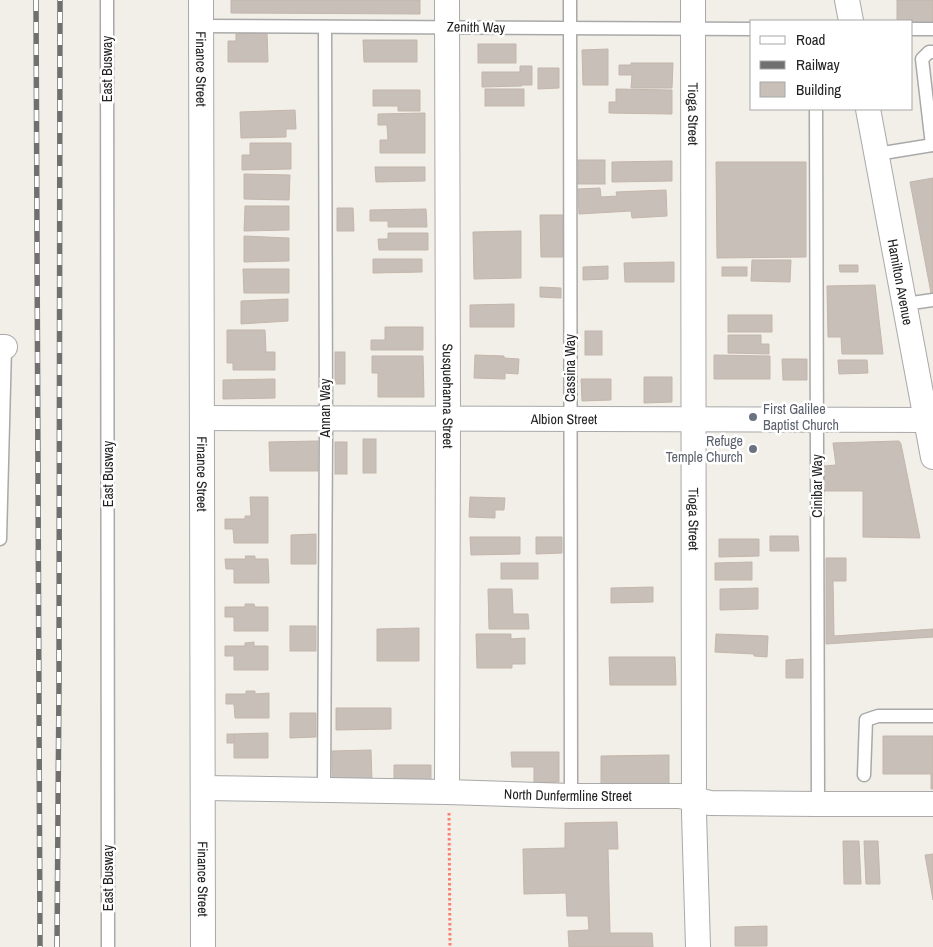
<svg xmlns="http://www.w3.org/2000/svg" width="933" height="947" viewBox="0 0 933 947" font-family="'Archivo Narrow',sans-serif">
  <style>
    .building { fill: #c7bfb8; stroke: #c4b6ab }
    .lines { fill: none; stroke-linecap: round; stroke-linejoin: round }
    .service-casing { stroke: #a9a9a9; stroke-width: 15 }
    .minor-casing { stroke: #a9a9a9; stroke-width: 26 }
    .path { stroke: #fa8072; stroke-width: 3; stroke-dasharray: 2.5 2.5; stroke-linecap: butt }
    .service { stroke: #fff; stroke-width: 12 }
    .minor { stroke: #fff; stroke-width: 24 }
    .rail-casing { stroke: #707070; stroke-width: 5.5 }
    .rail { stroke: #fff; stroke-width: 4; stroke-dasharray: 11; stroke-linecap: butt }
    .worship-dot { fill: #6b7280; stroke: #fff; stroke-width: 2 }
    .labels { text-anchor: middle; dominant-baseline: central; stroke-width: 5; stroke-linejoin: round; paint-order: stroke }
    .street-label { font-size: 14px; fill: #222; stroke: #fff }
    .worship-label { font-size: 14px; fill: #5b616d; stroke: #fff; text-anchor: start }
  </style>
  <rect width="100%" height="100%" fill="#f2efe9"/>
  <!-- building -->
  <g class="building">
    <path d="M231,0h189v14l-189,-1z"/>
    <path d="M897,0h36v24h-21v-3h-15z"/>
    <path d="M267,33l1,29h-40v-21h8v-7z"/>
    <path d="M363,40h54v22h-53z"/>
    <rect x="478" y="44" width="38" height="19"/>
    <path d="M608,49v36h-25l-1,-35z"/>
    <path d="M631,63h42l-1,25h-41l1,-13h-13v-10h12z"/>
    <path d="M520,66h12v19h-11l1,1 -40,1v-15h38z"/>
    <path d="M538,68h21v20l-21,1z"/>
    <rect x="485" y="89" width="39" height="17"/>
    <path d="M616,89l56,1v24l-63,-1v-11h7z"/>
    <path d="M373,90h47v21h-22v-5h-25z"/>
    <path d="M295,110l1,19h-10v8l-45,1 -1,-26z"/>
    <path d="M425,113v40h-45v-13h8l-1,-15h-9v-11z"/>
    <path d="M250,143h41v26l-49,1v-15h8z"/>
    <rect x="578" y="160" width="27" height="24"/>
    <path d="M672,161v20l-60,1v-20z"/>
    <path d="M716,162h90v95l-89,1z"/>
    <path d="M375,167h50v14l-49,1z"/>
    <path d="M244,174l46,1 -1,25 -45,-1z"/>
    <path d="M933,178v115h-2l-21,-111z"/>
    <path d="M600,188l1,9 16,-1 -1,-4 50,-2 1,26 -35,2 -1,-7 -52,3 -1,-25z"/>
    <path d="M245,206h44v24l-45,1z"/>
    <path d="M337,208h16l1,23h-17z"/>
    <path d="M426,209l1,18h-39v-6h-18v-11z"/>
    <path d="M540,215h23v42h-22z"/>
    <path d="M521,231v47l-47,1 -1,-47z"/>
    <path d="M388,233h40v17h-49l-1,-11h10z"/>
    <path d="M244,236l45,2v23l-45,1z"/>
    <path d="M373,259h49v13l-49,1z"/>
    <path d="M752,260h39l-1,22 -39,-1z"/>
    <path d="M674,262v20h-49l-1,-19z"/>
    <path d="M839,265h19v7h-18z"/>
    <path d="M608,266v13l-25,1v-13z"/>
    <rect x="722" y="267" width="25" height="9"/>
    <path d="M243,269h46v24h-45z"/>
    <path d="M875,285l8,69h-41l-1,-17h-13l-1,-51z"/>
    <path d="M540,287l21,1v10l-21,-1z"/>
    <path d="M288,299v22l-47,3v-23z"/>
    <path d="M514,304v23h-44v-22z"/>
    <rect x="728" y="315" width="44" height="17"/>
    <path d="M385,327h38v23h-52v-10h14z"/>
    <path d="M227,330h38l1,22h9v18h-42v-7h-6z"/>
    <rect x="585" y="331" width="17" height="24"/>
    <path d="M728,335h33v9h8v10l-41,-1z"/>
    <rect x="335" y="352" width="10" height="32"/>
    <path d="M475,355l29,1v2l15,1 -1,15 -13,-1v6l-31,-1z"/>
    <path d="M714,355l56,1v23h-56z"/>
    <path d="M372,356h51l1,41h-46v-24h-6z"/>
    <path d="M782,359h25v21h-24z"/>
    <path d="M838,360h29l1,13 -29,1z"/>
    <path d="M644,377h28v25l-28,1z"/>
    <path d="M275,379v19l-52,1v-19z"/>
    <path d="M581,379h30v21l-29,1z"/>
    <rect x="363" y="439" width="13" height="34"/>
    <path d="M318,441v30h-48l-1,-29z"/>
    <path d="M899,441l2,3 19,94 -57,-1v-46h-39v-25l12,-1 -3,-22z"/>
    <rect x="335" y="442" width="12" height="32"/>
    <path d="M250,497h18v46h-34l-1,-14h-8v-10h20v-3h6z"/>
    <path d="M470,497l35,1 -1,12h-9v8l-26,-1z"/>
    <path d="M316,534v30h-25v-29z"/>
    <path d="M770,536h28l1,15h-29z"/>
    <path d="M470,537h50v17l-49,1z"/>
    <path d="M536,537h26v16l-26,1z"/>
    <path d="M719,539h40v17l-40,1z"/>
    <path d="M245,556h10v3h13l1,24h-35v-14h-8l-1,-10h21z"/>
    <path d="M826,558h20v23h-13l1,55 99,-7v8l-107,7z"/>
    <path d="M752,562v18h-37v-17z"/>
    <rect x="501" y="563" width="37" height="16"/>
    <path d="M653,587v15l-42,1v-15z"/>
    <path d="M758,588v21l-38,1v-21z"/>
    <path d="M488,589h24l1,25h15l1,15h-40z"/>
    <path d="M245,604h9l1,3h13v24h-34v-14h-9v-10h20z"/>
    <rect x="290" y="626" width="26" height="25"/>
    <path d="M419,628v33h-42v-32z"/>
    <path d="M476,634h35v5l14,-1v26h-13v4h-35z"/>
    <path d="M716,634l52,2 -1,21 -13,-1v-2l-39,-2z"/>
    <path d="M254,642v4h14v24h-34v-14h-9v-10h20v-3z"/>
    <path d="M609,657h66l1,28h-66z"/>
    <path d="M803,659v19h-17v-18z"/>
    <path d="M246,691h9v3l14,-1v25h-34l-1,-14h-8v-10h20z"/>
    <path d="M336,708h55v21l-55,1z"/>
    <path d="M290,713h26v24l-26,1z"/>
    <path d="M268,733v25h-34v-24z"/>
    <rect x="227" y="734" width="7" height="9"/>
    <path d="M883,736h50v53h-2v-15h-48z"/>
    <path d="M371,750l1,32 -39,2 -1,-33z"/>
    <path d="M511,752h48v30l-25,1v-16h-22z"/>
    <path d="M669,755v29l-68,1v-29z"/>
    <path d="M394,765h37v18l-37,1z"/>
    <path d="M617,822l1,27h-10l2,84h42l1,14h-84l-1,-16 21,-1 -1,-14h-21l-1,-23 -42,1 -1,-45 42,-1v-25z"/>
    <path d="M843,841h16l2,43h-17z"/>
    <path d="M864,841h14l2,43h-14z"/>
    <path d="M933,854v46l-8,-45z"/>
    <path d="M767,926v20h-32v-19z"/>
  </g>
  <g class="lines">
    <defs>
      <g id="service">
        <path d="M107,0l1,947"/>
        <path d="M570,0l1,796"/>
        <path d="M201,26l551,3"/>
        <path d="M912,29h21"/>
        <path d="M816,109l2,695"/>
        <path d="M932,145l-10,-86 7,-7h4"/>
        <path d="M877,154l56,-9"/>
        <path d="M905,304l28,-4"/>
        <path d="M0,539l5,-192"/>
        <path d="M864,775l2,-55 12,-4h55"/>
        <path d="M324,789l2,-358 -1,-404"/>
      </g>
      <g id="minor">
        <path id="s1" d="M201,0l2,947"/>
        <path id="s2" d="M447,0l1,418 -1,374"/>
        <path id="s3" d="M693,0l1,813 4,134"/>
        <path d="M847,0l4,21"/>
        <path id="s4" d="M868,109l65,348"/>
        <path d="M0,347h5"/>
        <path id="s5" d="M202,418l725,2"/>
        <path id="s6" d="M203,788l244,4 124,4h109l30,7 108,1h115"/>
      </g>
    </defs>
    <!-- service casing -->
    <use href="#service" class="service-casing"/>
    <!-- minor casing -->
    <use href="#minor" class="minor-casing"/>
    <!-- path -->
    <path class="path" d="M449,813l1,134"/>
    <!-- service -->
    <use href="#service" class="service"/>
    <!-- minor -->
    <use href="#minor" class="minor"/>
    <defs>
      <g id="rail">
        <path d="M36,0l4,947"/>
        <path d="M57,947l2,-266 1,-681"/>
      </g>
    </defs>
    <!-- rail casing -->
    <use href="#rail" class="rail-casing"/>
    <!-- rail -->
    <use href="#rail" class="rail"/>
  </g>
  <!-- markers -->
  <g class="worship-dot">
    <circle cx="753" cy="417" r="5"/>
    <circle cx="753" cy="449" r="5"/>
  </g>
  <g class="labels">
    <!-- street labels -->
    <g class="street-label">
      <text transform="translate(476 27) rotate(1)">Zenith Way</text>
      <text transform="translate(107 69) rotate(-90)">East Busway</text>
      <text stroke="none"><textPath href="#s1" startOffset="69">Finance Street</textPath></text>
      <text stroke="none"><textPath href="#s3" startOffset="114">Tioga Street</textPath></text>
      <text stroke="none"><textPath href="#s4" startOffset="176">Hamilton Avenue</textPath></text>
      <text transform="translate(570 368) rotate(-90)">Cassina Way</text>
      <text stroke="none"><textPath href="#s2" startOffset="396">Susquehanna Street</textPath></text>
      <text transform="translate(325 408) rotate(-90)">Annan Way</text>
      <text stroke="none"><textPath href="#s5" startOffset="362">Albion Street</textPath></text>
      <text stroke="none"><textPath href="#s1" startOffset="474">Finance Street</textPath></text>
      <text transform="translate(108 474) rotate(-90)">East Busway</text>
      <text transform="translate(817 486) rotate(-90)">Cinibar Way</text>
      <text stroke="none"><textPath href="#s3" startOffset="519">Tioga Street</textPath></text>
      <text stroke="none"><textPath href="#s6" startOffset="365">North Dunfermline Street</textPath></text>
      <text transform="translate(108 878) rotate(-90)">East Busway</text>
      <text stroke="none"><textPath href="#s1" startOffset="879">Finance Street</textPath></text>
    </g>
    <!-- worship labels -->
    <g class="worship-label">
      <text x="763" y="409">First Galilee<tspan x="763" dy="16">Baptist Church</tspan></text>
      <text x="743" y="441" text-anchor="end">Refuge<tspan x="743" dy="16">Temple Church</tspan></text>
    </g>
  </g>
  <!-- legend -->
  <rect x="750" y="20" width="162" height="90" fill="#ffffff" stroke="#a7a7a7"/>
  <rect x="760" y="36" width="25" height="8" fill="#ffffff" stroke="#a7a7a7"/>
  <text x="796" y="45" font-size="15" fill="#222222">Road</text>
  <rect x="760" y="61" width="25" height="8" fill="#707070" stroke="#a7a7a7"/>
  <text x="796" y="70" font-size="15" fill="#222222">Railway</text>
  <rect x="760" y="82" width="25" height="15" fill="#c7bfb8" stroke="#a7a7a7"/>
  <text x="796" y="95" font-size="15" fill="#222222">Building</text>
</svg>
